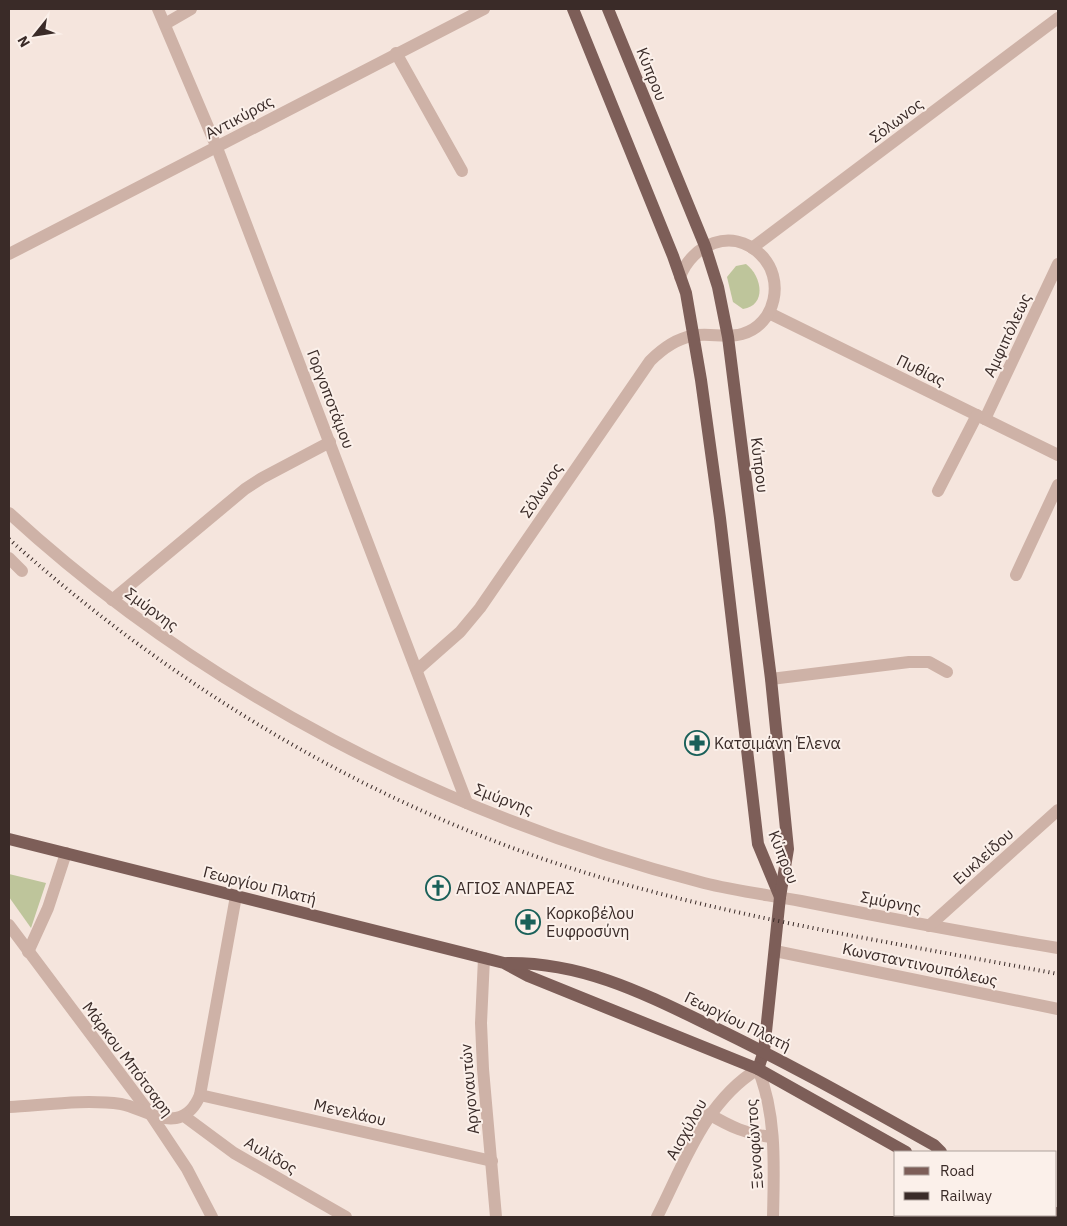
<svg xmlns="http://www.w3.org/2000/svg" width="1067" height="1226" viewBox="0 0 1067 1226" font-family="'IBM Plex Sans',sans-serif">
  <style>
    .green { fill: #bec59b }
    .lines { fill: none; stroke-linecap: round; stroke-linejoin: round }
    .minor { stroke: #ceb2a7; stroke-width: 12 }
    .major { stroke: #7d5e58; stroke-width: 12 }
    .rail { stroke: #3a2b28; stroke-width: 4; stroke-dasharray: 1 4; stroke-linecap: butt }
    .labels { text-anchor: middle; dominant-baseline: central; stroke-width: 4; stroke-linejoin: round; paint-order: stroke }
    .street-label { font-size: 16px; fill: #3a2b28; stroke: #fbf0ea }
    .poi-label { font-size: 16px; fill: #3a2b28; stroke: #fbf0ea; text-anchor: start }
  </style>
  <rect width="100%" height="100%" fill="#f5e5dd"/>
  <!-- green -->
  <g class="green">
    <path d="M746,264c15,11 22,41 -3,45l-10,-7 -6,-25 9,-11z"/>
    <path d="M9,874l37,9 -15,45 -22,-31z"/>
  </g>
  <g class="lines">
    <!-- minor -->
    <g class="minor">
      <path d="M158,9l59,139 250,655"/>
      <path d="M165,24l26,-15"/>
      <path d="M396,53l66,118"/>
      <path d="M752,248l306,-230"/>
      <path d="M9,254l475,-245"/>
      <path d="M769,313l289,142"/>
      <path d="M985,419l73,-155"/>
      <path d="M938,491l39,-76"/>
      <path d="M9,513c196,180 438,303 695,370 32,8 65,12 97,18 86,17 171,33 257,47"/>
      <path d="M9,558l13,13"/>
      <path d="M1016,575l42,-90"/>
      <path d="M112,600l133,-111 17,-11 68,-36"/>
      <path d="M418,669l42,-37 20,-24 170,-247c12,-12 25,-22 42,-25 16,-4 33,3 50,-2 34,-9 44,-56 18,-80 -28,-27 -68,-10 -80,23"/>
      <path d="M771,679l138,-17h20l18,10"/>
      <path d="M9,925l140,187 38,57 25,48"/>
      <path d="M929,926l129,-116"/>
      <path d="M775,951l283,58"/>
      <path d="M28,952l20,-44 18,-55"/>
      <path d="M484,958l-3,65 2,46 13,148"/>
      <path d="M200,1095l292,66"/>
      <path d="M9,1107c36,-2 75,-8 112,-3 17,3 37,17 55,14 12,-2 20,-13 24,-23l36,-199"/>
      <path d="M709,1114c20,12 39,21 63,23"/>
      <path d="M184,1116l50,37 112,64"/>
      <path d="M657,1217c27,-53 48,-116 101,-148 19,47 16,99 15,148"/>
      <path d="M1015,1217l1,-2"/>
    </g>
    <!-- major -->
    <g class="major">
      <path d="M573,9l100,247 13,37 15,87 19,138 38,326 22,53"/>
      <path d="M608,9l97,237 13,41 10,50 43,342 17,170 -8,48 -16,154 -6,18"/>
      <path d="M9,839l495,124 24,13 230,93 148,83"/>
      <path d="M507,963c74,-1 134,29 200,61 78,37 152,79 227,121l7,7"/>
      <path d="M1056,1213l2,1"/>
      <path d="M1029,1215l2,2"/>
    </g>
    <!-- rail -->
    <path class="rail" d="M9,539c171,154 378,277 601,341 146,42 298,65 448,94"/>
  </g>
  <!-- icons -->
  <defs>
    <symbol id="pharmacy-ring" viewBox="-11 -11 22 22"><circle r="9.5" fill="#fbf0ea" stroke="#196059" stroke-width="1.5"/><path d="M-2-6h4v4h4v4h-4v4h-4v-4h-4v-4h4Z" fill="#196059"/></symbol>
    <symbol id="church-ring" viewBox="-11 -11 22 22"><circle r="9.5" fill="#fbf0ea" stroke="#196059" stroke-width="1.5"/><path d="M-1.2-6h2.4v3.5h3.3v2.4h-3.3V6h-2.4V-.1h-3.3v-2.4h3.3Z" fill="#196059"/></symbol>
  </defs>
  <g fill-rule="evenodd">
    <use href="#pharmacy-ring" x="683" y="729" width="28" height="28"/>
    <use href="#church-ring" x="424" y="874" width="28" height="28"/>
    <use href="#pharmacy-ring" x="514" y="908" width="28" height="28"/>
  </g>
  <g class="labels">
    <!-- street labels -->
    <g class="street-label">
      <text transform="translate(652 74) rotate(68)">Κύπρου</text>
      <text transform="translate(239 117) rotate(-28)">Αντικύρας</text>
      <text transform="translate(896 120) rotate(-37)">Σόλωνος</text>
      <text transform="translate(1007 335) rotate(-65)">Αμφιπόλεως</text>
      <text transform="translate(921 370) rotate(26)">Πυθίας</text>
      <text transform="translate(331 399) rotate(69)">Γοργοποτάμου</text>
      <text transform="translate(760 465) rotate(83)">Κύπρου</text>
      <text transform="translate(541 490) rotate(-56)">Σόλωνος</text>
      <text transform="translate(152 609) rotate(36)">Σμύρνης</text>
      <text transform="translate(504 799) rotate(21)">Σμύρνης</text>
      <text transform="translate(983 856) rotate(-42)">Ευκλείδου</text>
      <text transform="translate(784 857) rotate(68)">Κύπρου</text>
      <text transform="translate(260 885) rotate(14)">Γεωργίου Πλατή</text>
      <text transform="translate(891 902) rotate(11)">Σμύρνης</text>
      <text transform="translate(920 964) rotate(12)">Κωνσταντινουπόλεως</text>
      <text transform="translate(738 1021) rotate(26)">Γεωργίου Πλατή</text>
      <text transform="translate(128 1059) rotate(53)">Μάρκου Μπότσαρη</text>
      <text transform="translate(469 1089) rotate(-95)">Αργοναυτών</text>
      <text transform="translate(350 1112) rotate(13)">Μενελάου</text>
      <text transform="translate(686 1129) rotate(-61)">Αισχύλου</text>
      <text transform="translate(754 1144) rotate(-94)">Ξενοφώντος</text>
      <text transform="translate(271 1155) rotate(30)">Αυλίδος</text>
    </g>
    <!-- poi labels -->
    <g class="poi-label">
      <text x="714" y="743">Κατσιμάνη Έλενα</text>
      <text x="456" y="888">ΑΓΙΟΣ ΑΝΔΡΕΑΣ</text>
      <text x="546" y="913">Κορκοβέλου<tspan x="546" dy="18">Ευφροσύνη</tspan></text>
    </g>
  </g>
  <!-- border -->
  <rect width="1067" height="1226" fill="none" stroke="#3a2b28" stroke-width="20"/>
  <!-- legend -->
  <rect x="894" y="1151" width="162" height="65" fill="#fbf0ea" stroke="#aea19c"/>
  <rect x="904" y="1167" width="25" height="8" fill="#7d5e58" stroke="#aea19c"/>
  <text x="940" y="1176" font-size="15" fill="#3a2b28">Road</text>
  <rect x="904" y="1192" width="25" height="8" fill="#3a2b28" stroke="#aea19c"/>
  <text x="940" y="1201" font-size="15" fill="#3a2b28">Railway</text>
  <!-- north arrow -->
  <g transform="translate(35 35) rotate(240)" stroke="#fbf0ea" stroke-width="4" paint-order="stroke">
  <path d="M0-4L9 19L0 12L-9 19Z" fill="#3a2b28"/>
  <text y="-8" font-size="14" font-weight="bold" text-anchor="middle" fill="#3a2b28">N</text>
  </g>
</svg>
